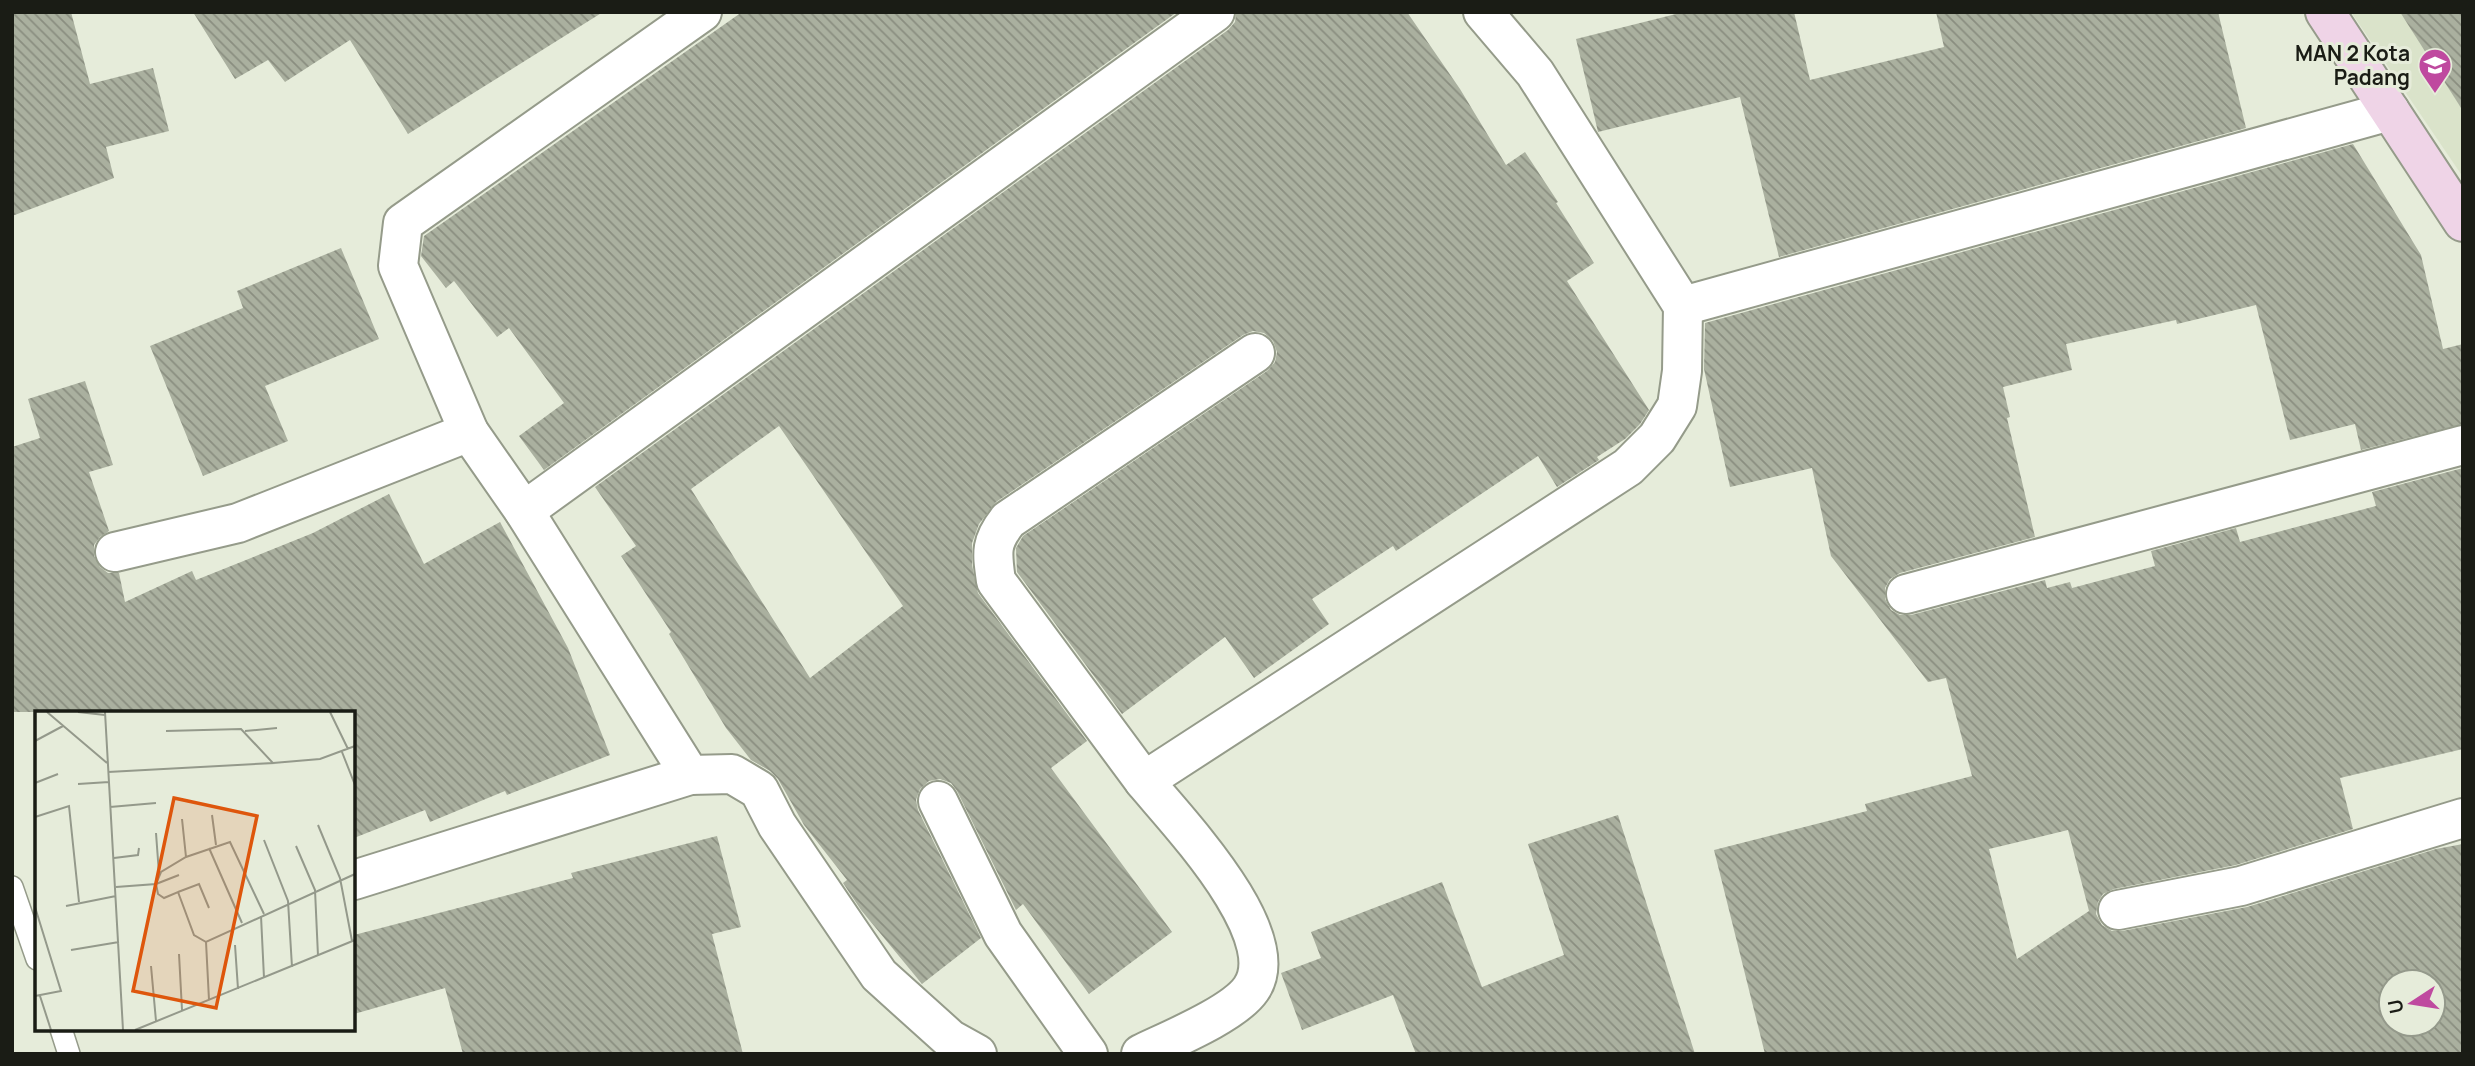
<svg xmlns="http://www.w3.org/2000/svg" width="2475" height="1066" viewBox="0 0 2475 1066" font-family="Manrope,sans-serif">
  <style>
    .built { fill: #dae3ca }
    .building { fill: url(#building-back-hatch); fill-rule: evenodd }
    .lines { fill: none; stroke-linecap: round; stroke-linejoin: round }
    .lane-casing { stroke: #959b8a; stroke-width: 24 }
    .street-casing { stroke: #959b8a; stroke-width: 42 }
    .secondary-casing { stroke: #959b8a; stroke-width: 42 }
    .lane { stroke: #fff; stroke-width: 21 }
    .street { stroke: #fff; stroke-width: 38 }
    .secondary { stroke: #efd4e7; stroke-width: 38 }
    .labels { text-anchor: middle; dominant-baseline: central; stroke-width: 6; stroke-linejoin: round; paint-order: stroke }
    .poi-label { font-size: 21px; font-weight: bold; fill: #1a1c15; stroke: #e6ecda; text-anchor: end }
    .inset-road { fill: none; stroke: #94998b; stroke-width: 2 }
    .view { fill: #de560c; fill-opacity: 0.15; stroke: #de560c; stroke-width: 3.5 }
    .inset-edge { fill: none; stroke: #1a1c15; stroke-width: 3.5 }
  </style>
  <defs>
    <pattern id="building-back-hatch" width="6" height="6" patternUnits="userSpaceOnUse" patternTransform="scale(1.75)"><rect width="6" height="6" fill="#aab09f"/><path d="M-1 5l2 2M0 0l6 6M5-1l2 2" fill="none" stroke="#8a8e80"/></pattern>
  </defs>
  <rect width="100%" height="100%" fill="#e6ecda"/>
  <!-- built -->
  <path class="built" d="M2351,12h112v165z"/>
  <!-- building -->
  <g class="building">
    <path d="M12,12h59l19,72 63,-16 16,63 -63,16 8,31 -102,38z"/>
    <path d="M193,12h410l-195,122 -58,-94 -65,42 -17,-22 -33,19z"/>
    <path d="M742,12h435l-633,458 -25,-34 45,-33 -55,-75 -12,9 -43,-56 -8,7 -25,-32 3,-20z"/>
    <path d="M1236,12h171l53,77 46,76 19,-13 33,50 -2,1 38,60 -27,18 82,129 -9,14 -15,15 -28,18 2,3 -42,27 -19,-31 -142,95 -3,-5 -81,53 17,25 -75,54 -29,-41 -103,77 -105,-142 -1,-24 7,-12 244,-165 8,-9 2,-10 -4,-11 -9,-8 -11,-2 -10,4 -247,167 -17,22 -7,19v22l6,28 109,148 -36,27 121,164 -83,62 -66,-90 -7,6 -59,-119 -6,-8 -11,-4 -11,2 -9,8 -4,11 2,10 63,128 -59,46 -61,-74 -18,-27 4,-3 -43,-55 -26,-46 -8,-8 -19,-11 -25,-32 -57,-94 2,-2 -50,-76 15,-10 -41,-59 633,-457 7,-8zM779,426l124,180 -93,72 -119,-189z"/>
    <path d="M1684,12h110l16,68 134,-33 -8,-35h282l28,116 -467,129 -39,-160 -142,35 -22,-93z"/>
    <path d="M2400,12h63v99z"/>
    <path d="M2353,144l68,111 22,94 20,-5v80l-102,26 -6,-26 -65,16 -34,-135 -79,19 -1,-4 -110,24 6,26 -69,17 7,30 -3,1 28,119 -135,36 -10,6 -5,9v11l6,11 9,5h11l134,-35 2,8 23,-6 2,6 83,-22 -4,-15 85,-23 4,14 136,-36 -4,-14 91,-24v281l-123,29 13,51 -117,36 -122,24 -11,5 -5,8 -2,12 6,11 10,6h10l125,-24 189,-58 27,-5v210h-698l-51,-204 153,-39 -2,-7 107,-28 -26,-98 -18,4 -97,-126 -19,-88 -82,19 -26,-118 1,-46zM2068,830l21,81 -72,48 -28,-110zM2391,982h42v42h-42z"/>
    <path d="M341,248l38,91 -114,47 23,55 -85,35 -53,-130 93,-38 -6,-17z"/>
    <path d="M85,381l28,84 -24,7 20,59 -9,6 -6,8v11l6,11 8,6h11l6,29 67,-31 4,9 117,-47 76,-39 35,70 76,-42 68,126 42,107 -103,40 -2,-4 -75,31 -5,-12 -71,28v-126h-342v-265l28,-9 -12,-39z"/>
    <path d="M1618,815l77,239h-279l-23,-59 -91,35 -21,-57 40,-15 -10,-26 131,-50 40,105 82,-32 -36,-111z"/>
    <path d="M717,836l24,91 -29,7 31,120h-280l-18,-66 -91,26v-79l219,-57 -2,-5z"/>
  </g>
  <g class="lines">
    <defs>
      <g id="lane">
        <path d="M12,887l25,72"/>
        <path d="M61,1029l8,25"/>
      </g>
      <g id="street">
        <path d="M702,12l-299,211 -5,43 71,166 55,79 166,264 42,-1 27,16 18,35 102,150 71,64 27,15"/>
        <path d="M1683,306l707,-195"/>
        <path d="M524,511l691,-499"/>
        <path d="M115,552l123,-29 231,-91"/>
        <path d="M1906,594l557,-149"/>
        <path d="M1144,781l-148,-200c-4,-29 -6,-38 12,-61l247,-167"/>
        <path d="M938,801l65,133 85,120"/>
        <path d="M354,880l336,-105"/>
        <path d="M2118,910l123,-24 222,-68"/>
        <path d="M1141,1054c29,-14 93,-40 110,-65 37,-53 -74,-168 -107,-208l484,-314 29,-29 20,-32 5,-35 1,-65 -148,-233 -52,-61"/>
      </g>
      <path id="secondary" d="M2325,12l138,210"/>
    </defs>
    <!-- lane casing -->
    <use href="#lane" class="lane-casing"/>
    <!-- street casing -->
    <use href="#street" class="street-casing"/>
    <!-- secondary casing -->
    <use href="#secondary" class="secondary-casing"/>
    <!-- lane -->
    <use href="#lane" class="lane"/>
    <!-- street -->
    <use href="#street" class="street"/>
    <!-- secondary -->
    <use href="#secondary" class="secondary"/>
  </g>
  <!-- icons -->
  <defs>
    <symbol id="school-pin" viewBox="-11 -11 22 30"><path d="M0 17L-7.5 6A9.5 9.5 0 1 1 7.5 6Z" fill="#bf499f" stroke="#e6ecda"/><path d="M0-5L7-2L0 1L-7-2ZM-4 1L0 2.5L4 1V4Q0 6-4 4Z" fill="#fff"/></symbol>
  </defs>
  <g fill-rule="evenodd">
    <use href="#school-pin" x="2416" y="46" width="38" height="52"/>
  </g>
  <g class="labels">
    <!-- poi labels -->
    <g class="poi-label">
      <text x="2410" y="53">MAN 2 Kota<tspan x="2410" dy="24">Padang</tspan></text>
    </g>
  </g>
  <!-- overview -->
  <g transform="translate(35 711)">
    <rect width="320" height="320" fill="#e6ecda"/>
    <path class="inset-road" d="M12,1l60,51M43,1l27,3M70,1l18,318M295,1l18,37M210,20l32,-3M0,30l28,-15M307,41l13,33M238,52l47,-4 35,-13M73,61l165,-9 -32,-34 -75,2M0,72l23,-9M43,73l31,-2M75,96l46,-4M177,104l4,30M0,106l34,-11 10,96M147,108l4,38M283,114l22,53 12,63M121,122l3,41M229,129l24,61 4,66M261,135l19,44 3,66M174,137l33,75M79,147l24,-3 1,-7M144,164l-23,9 2,10 6,4 14,-6 16,43 12,7 149,-68M81,176l40,-3 5,-12 25,-15 44,-15 34,72M143,181l21,-8 10,24M31,195l50,-10M0,196l26,84 -26,5M226,205l3,62M171,231l3,58M200,234l3,44M36,239l48,-8M144,243l3,56M116,255l5,55M5,285l11,34M100,319l220,-90"/>
    <path class="view" d="M139,87l83,18 -41,192 -83,-17z"/>
    <rect width="320" height="320" class="inset-edge"/>
  </g>
  <!-- border -->
  <rect width="2475" height="1066" fill="none" stroke="#1a1c15" stroke-width="28"/>
  <!-- north arrow -->
  <g transform="translate(2412 1003) rotate(258)"><circle r="33" fill="#e6ecda" stroke="#94998b" stroke-width="2"/>
  <path d="M0-5L12 26L0 18L-12 26Z" fill="#bf499f"/>
  <text y="-10" font-size="19" font-weight="bold" text-anchor="middle" fill="#1a1c15">U</text>
  </g>
</svg>
